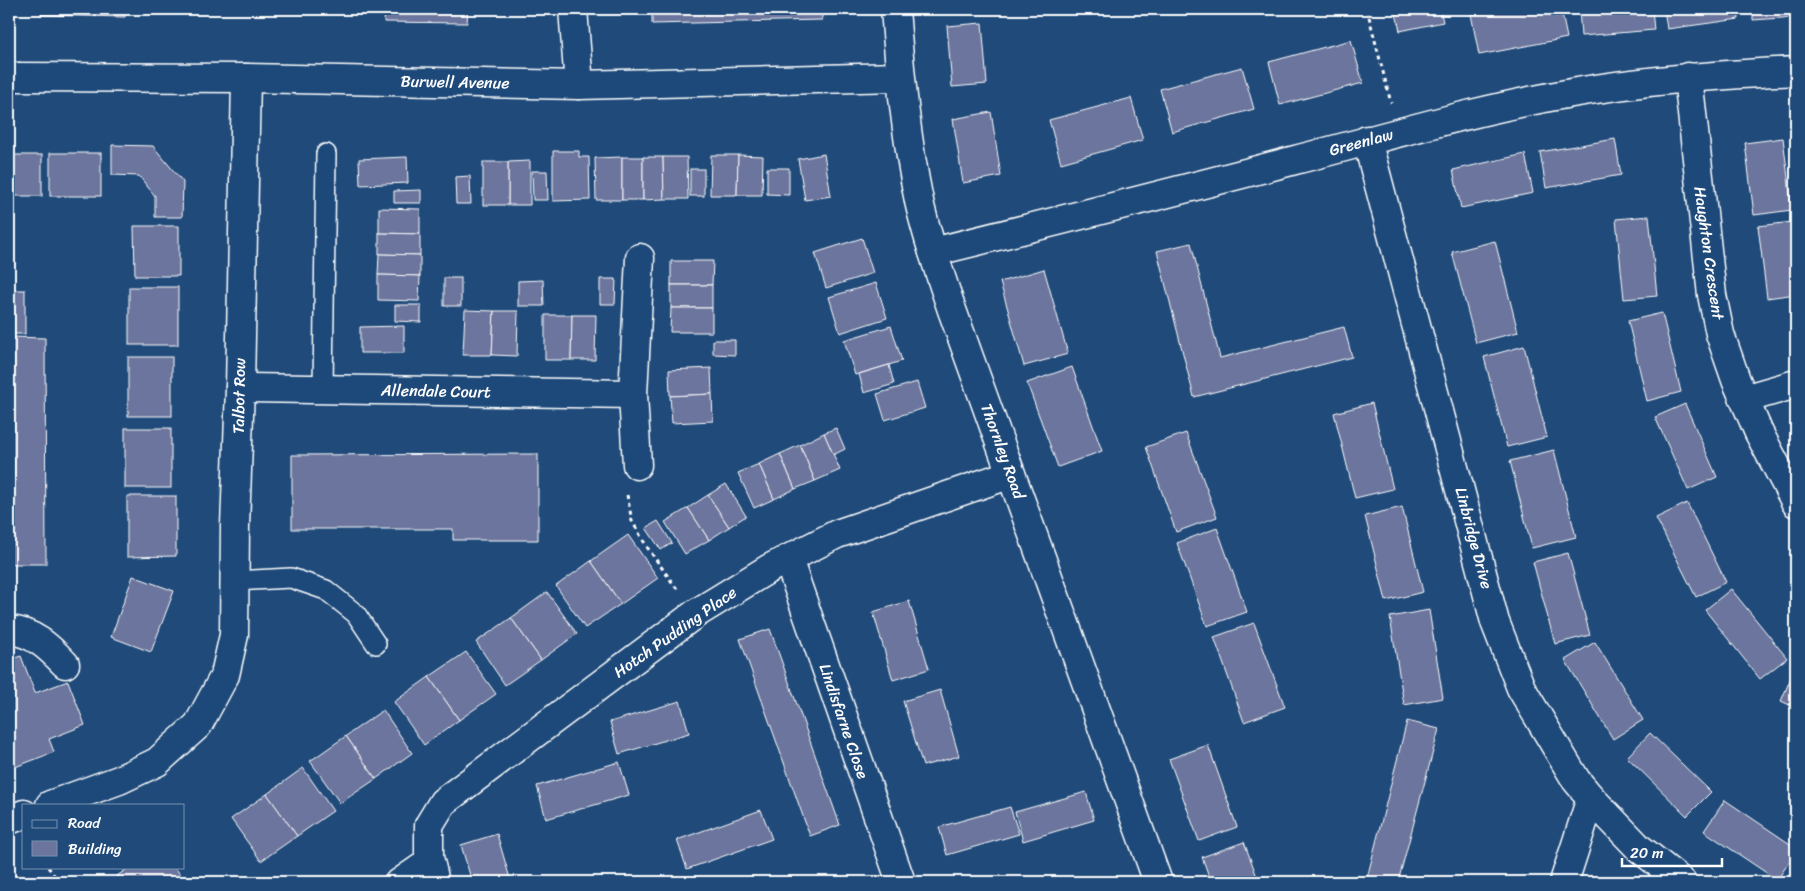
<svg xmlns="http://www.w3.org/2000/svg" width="1805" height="891" viewBox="0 0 1805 891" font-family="Sriracha,sans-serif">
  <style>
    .building { fill: #6c759d; stroke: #fff }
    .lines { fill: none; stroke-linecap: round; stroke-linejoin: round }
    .service-casing { stroke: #fff; stroke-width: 22 }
    .minor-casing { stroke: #fff; stroke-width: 31 }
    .path { stroke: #fff; stroke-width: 3; stroke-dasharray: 4 4; stroke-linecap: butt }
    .service { stroke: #1f4a7a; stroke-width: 19 }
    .minor { stroke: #1f4a7a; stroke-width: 28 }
    .labels { text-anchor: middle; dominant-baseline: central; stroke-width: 5; stroke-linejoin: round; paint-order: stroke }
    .street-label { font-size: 16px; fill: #fff; stroke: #1f4a7a }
  </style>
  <rect width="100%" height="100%" fill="#1f4a7a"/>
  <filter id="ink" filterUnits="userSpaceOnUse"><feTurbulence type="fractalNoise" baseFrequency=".02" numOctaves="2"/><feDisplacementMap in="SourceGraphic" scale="10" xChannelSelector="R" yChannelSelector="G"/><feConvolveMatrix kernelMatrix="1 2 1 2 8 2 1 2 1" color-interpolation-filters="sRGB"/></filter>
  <g filter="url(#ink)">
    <!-- building -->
    <g class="building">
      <path d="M41,9h84v8l-84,-2z"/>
      <path d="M385,9h83l-1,14 -83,-1z"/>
      <path d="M652,9h170v11l-170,4z"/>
      <path d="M1395,9h45l3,13 -43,9z"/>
      <path d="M1498,9h63l6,29 -88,17 -8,-41z"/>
      <path d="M1579,9h73l2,21 -73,6z"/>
      <path d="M1664,9h74l1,10 -72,10z"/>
      <path d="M1753,9h43v8l-43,3z"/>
      <path d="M982,23l5,61 -35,3 -5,-61z"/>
      <path d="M1351,40l12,43 -83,22 -11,-43z"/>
      <path d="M1242,67l12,42 -82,23 -12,-43z"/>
      <path d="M1131,98l12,42 -82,23 -12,-43z"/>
      <path d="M991,112l10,64 -38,7 -10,-64z"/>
      <path d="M1783,138l9,72 -38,5 -9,-72z"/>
      <path d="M1615,139l6,36 -75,13 -6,-36z"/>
      <path d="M112,145l41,1 30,36 -1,35h-27v-21l-16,-20 -27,-1z"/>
      <path d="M553,151h26v6h10l1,43 -37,1z"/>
      <rect x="50" y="153" width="51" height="43"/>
      <path d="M824,154l7,42 -26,4 -7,-41z"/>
      <path d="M1525,154l8,39 -72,15 -8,-38z"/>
      <rect x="9" y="155" width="33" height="41"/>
      <path d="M711,155h27l-1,40h-27z"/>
      <path d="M738,155l25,1 -1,39h-25z"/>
      <path d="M407,157l1,26 -48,2 -1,-26z"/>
      <path d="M622,157v43h-26l-1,-42z"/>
      <rect x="622" y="157" width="21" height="43"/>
      <path d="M643,157h20l1,42 -21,1z"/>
      <path d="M663,157h24l1,42h-24z"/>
      <path d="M530,161v44h-22v-43z"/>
      <rect x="483" y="162" width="25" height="43"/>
      <path d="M767,168h22v27l-22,-1z"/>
      <rect x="690" y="169" width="14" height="27"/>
      <path d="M532,171h15l1,29h-15z"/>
      <path d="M470,176l1,28h-15l-1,-27z"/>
      <path d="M421,190v13h-27v-12z"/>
      <path d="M379,208l41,1v25l-41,-1z"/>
      <path d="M1649,216l8,80 -33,3 -8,-80z"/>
      <path d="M1793,222l3,26v46l-29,4 -9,-72z"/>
      <path d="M134,226h45v50h-44z"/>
      <path d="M379,233l41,1v21l-41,-1z"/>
      <path d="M862,238l11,35 -47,15 -11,-35z"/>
      <path d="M1495,241l23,91 -42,11 -24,-91z"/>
      <path d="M1191,243l29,115 124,-31 8,30 -158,40 -37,-146z"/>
      <path d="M379,254l41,1v21l-42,-1z"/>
      <path d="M671,261h42l-1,24h-41z"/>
      <path d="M1044,269l24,85 -44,12 -24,-84z"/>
      <path d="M378,275l42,1 -1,25 -41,-1z"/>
      <rect x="444" y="278" width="17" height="28"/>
      <path d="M600,279h16l-1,25h-15z"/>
      <path d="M543,280l1,26h-26v-25z"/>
      <path d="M876,283l11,35 -47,15 -11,-36z"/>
      <rect x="671" y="285" width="41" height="23"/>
      <rect x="129" y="287" width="49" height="58"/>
      <rect x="9" y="290" width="16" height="44"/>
      <path d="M395,305h26v17l-26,-1z"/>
      <path d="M671,308h41v24h-42z"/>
      <path d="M465,310l29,1 -2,44h-29z"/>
      <path d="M494,311h24l-1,45 -25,-1z"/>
      <path d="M1662,313l19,79 -34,9 -19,-80z"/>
      <path d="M545,315h27l-1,45h-26z"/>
      <path d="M572,315h24l-1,45h-24z"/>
      <path d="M404,326v27h-44v-26z"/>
      <path d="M891,326l11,35 -47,14 -11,-35z"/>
      <path d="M9,337l36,1 1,226h-37z"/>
      <path d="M713,340h22v15l-22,-1z"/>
      <path d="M1524,346l23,91 -40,10 -23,-90z"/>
      <rect x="128" y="357" width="44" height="59"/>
      <path d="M889,365l5,19 -30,9 -5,-19z"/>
      <path d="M1072,367l30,84 -44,16 -31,-84z"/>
      <path d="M711,368l1,26 -42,2 -1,-26z"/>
      <path d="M917,382l8,26 -40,12 -8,-26z"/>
      <path d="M712,394l1,27 -41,2 -2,-27z"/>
      <path d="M1372,403l21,86 -38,9 -21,-85z"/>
      <path d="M1685,404l32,73 -29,13 -33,-73z"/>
      <rect x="125" y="428" width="46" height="60"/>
      <path d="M836,428l9,21 -12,6 -9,-22z"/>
      <path d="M824,433l16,37 -25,11 -15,-36z"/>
      <path d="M1186,433l31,84 -41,15 -30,-85z"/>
      <path d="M800,445l15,36 -20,8 -15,-35z"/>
      <path d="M1554,450l22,87 -44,11 -22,-87z"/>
      <path d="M538,454v86h-85v-11h-161v-74z"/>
      <path d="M780,454l15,35 -21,10 -15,-35z"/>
      <path d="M759,464l15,35 -20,9 -16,-35z"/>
      <path d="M726,484l20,32 -17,11 -21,-32z"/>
      <path d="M708,495l21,32 -20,13 -21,-32z"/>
      <path d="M127,496h49v60l-49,1z"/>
      <path d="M1687,503l39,79 -30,15 -40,-79z"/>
      <path d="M1402,507l21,85 -37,9 -21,-85z"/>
      <path d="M688,508l21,32 -24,14 -20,-32z"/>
      <path d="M658,521l14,22 -11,7 -15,-22z"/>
      <path d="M1217,528l30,84 -40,14 -30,-83z"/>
      <path d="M628,535l30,43 -37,26 -30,-43z"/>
      <path d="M1568,553l22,82 -35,9 -22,-82z"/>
      <path d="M591,561l30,43 -36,24 -29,-42z"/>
      <path d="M133,576l41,15 -23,61 -40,-15z"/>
      <path d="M1731,589l56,69 -27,21 -55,-69z"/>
      <path d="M547,592l30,42 -36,26 -30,-42z"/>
      <path d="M909,601l20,68 -36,11 -20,-68z"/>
      <path d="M1429,610l14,88 -39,7 -14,-88z"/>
      <path d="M511,618l30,42 -36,25 -29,-43z"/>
      <path d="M1254,623l31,84 -41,15 -30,-85z"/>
      <path d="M770,629l70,196 -30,11 -70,-197z"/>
      <path d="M1595,642l48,78 -30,19 -48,-79z"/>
      <path d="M466,652l30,42 -37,26 -30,-43z"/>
      <path d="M21,656l14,37 33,-12 17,44 -36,14 5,13 -44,17 -1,-109z"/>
      <path d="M1793,673l3,1v34l-15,-7z"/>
      <path d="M429,677l30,43 -35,25 -30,-43z"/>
      <path d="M940,690l19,66 -36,10 -20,-65z"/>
      <path d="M680,701l9,32 -70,21 -9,-32z"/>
      <path d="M383,710l29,43 -36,26 -30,-43z"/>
      <path d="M1407,721l32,8 -41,153h-32z"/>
      <path d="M1650,733l61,59 -24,24 -60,-59z"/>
      <path d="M346,736l30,43 -36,24 -30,-42z"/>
      <path d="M1208,745l29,82 -38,14 -30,-82z"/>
      <path d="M619,762l10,33 -83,24 -9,-33z"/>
      <path d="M303,768l30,43 -36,25 -30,-42z"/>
      <path d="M1086,792l8,28 -71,21 -8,-29z"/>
      <path d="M267,794l30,42 -36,25 -30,-42z"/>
      <path d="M1725,800l71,48v4l-19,28 -73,-49z"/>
      <path d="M1010,807l9,27 -72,21 -8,-28z"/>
      <path d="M761,810l11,29 -85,30 -10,-29z"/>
      <path d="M497,834l14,48h-39l-11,-37z"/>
      <path d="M1244,842l15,40h-48l-9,-25z"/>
      <path d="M130,867h45l10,15h-63l-5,-6z"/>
    </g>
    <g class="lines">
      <defs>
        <g id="service">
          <path d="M323,389l3,-235"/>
          <path d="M235,581l56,-3 35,12 30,24 20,30"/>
          <path d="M393,882l36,-25"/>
        </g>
        <g id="minor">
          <path d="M573,9l6,76"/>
          <path d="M895,9c5,64 11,129 24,192 8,37 21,73 33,109l206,572"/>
          <path d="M9,77l237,1 333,7 321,-8"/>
          <path d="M1688,77l24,218 8,39 16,46 23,53 37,70"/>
          <path d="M1367,140l128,482 26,66 55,92 15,18 48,50 43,34"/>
          <path d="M933,252c121,-30 242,-60 362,-92 90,-23 180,-50 271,-66 76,-14 153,-19 230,-23"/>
          <path d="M240,388l393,6"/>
          <path d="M1744,399l52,-15"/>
          <path d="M637,465l-4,-71 7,-136"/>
          <path d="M788,559l113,323"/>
          <path d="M9,630c24,2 40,17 56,34"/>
          <path d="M50,805l69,-25 38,-18 41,-37 27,-50 9,-40 1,-109 5,-138 6,-310"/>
          <path d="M9,820l15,-6"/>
          <path d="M435,882l-6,-25v-32l14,-23 252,-188 75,-46 67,-34 174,-60"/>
          <path d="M1564,882l27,-84"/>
        </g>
      </defs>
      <!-- service casing -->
      <use href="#service" class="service-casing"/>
      <!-- minor casing -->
      <use href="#minor" class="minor-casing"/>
      <!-- path -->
      <g class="path">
        <path d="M1367,9l24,94"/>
        <path d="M627,495l5,26 15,26 30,42"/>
        <path d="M48,867l11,15"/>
      </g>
      <!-- service -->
      <use href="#service" class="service"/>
      <!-- minor -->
      <use href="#minor" class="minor"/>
    </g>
  </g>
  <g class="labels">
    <!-- street labels -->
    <g class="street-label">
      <text transform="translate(455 82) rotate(1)">Burwell Avenue</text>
      <text transform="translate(1361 142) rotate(-15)">Greenlaw</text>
      <text transform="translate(1709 253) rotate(82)">Haughton Crescent</text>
      <text transform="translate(436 391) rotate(1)">Allendale Court</text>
      <text transform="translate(239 396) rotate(-89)">Talbot Row</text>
      <text transform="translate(1003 451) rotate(70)">Thornley Road</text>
      <text transform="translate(1474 538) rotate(75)">Linbridge Drive</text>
      <text transform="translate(675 632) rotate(-35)">Hotch Pudding Place</text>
      <text transform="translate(844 721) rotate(71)">Lindisfarne Close</text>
    </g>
  </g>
  <!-- margin -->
  <rect width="1805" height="891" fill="none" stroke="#1f4a7a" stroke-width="30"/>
  <rect x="15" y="15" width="1775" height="861" fill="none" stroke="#fff" stroke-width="2" filter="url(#ink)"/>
  <!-- legend -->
  <rect x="22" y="804" width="162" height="65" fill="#1f4a7a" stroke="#7992af"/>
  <rect x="32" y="820" width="25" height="8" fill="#1f4a7a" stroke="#7992af"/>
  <text x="68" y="828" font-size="15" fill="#ffffff">Road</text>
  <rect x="32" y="841" width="25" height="15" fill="#6c759d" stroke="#7992af"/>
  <text x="68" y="854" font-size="15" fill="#ffffff">Building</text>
  <!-- scale -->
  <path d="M1622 858v8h100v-8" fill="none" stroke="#ffffff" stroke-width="2.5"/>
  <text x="1630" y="858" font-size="15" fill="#ffffff" stroke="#1f4a7a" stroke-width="4" paint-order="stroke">20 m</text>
</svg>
